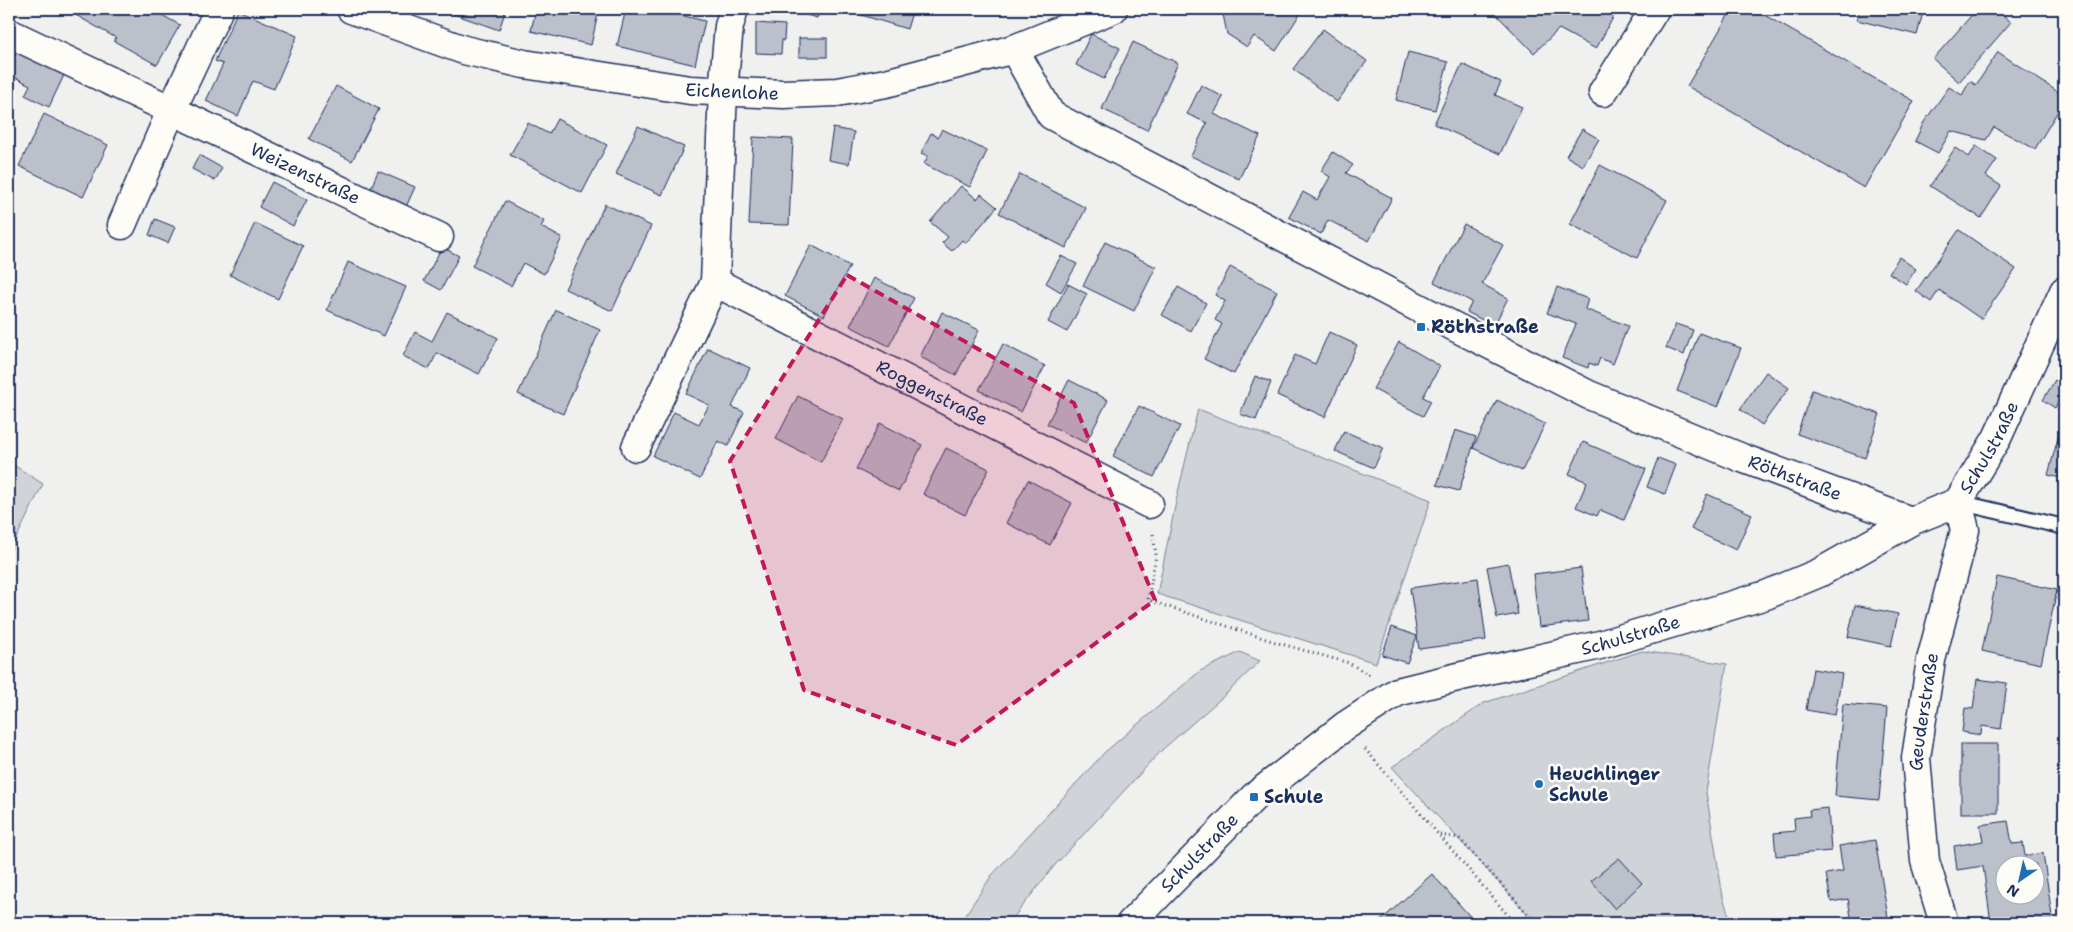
<svg xmlns="http://www.w3.org/2000/svg" width="2073" height="932" viewBox="0 0 2073 932" font-family="'Shantell Sans',sans-serif">
  <style>
    .green { fill: #d0d3d8; stroke: #76819b }
    .building { fill: #bbc0ca; stroke: #1b2f5e; fill-rule: evenodd }
    .lines { fill: none; stroke-linecap: round; stroke-linejoin: round }
    .lane-casing { stroke: #1b2f5e; stroke-width: 18 }
    .street-casing { stroke: #1b2f5e; stroke-width: 31 }
    .path { stroke: #1b2f5e; stroke-width: 3; stroke-dasharray: 1 4; stroke-linecap: butt }
    .lane { stroke: #fdfcf7; stroke-width: 14 }
    .street { stroke: #fdfcf7; stroke-width: 28 }
    .marked { fill: #c2185b; fill-opacity: 0.2; stroke: #c2185b; stroke-width: 4; stroke-dasharray: 10 6; stroke-linejoin: round }
    .poi-dot { fill: #1f6fb2; stroke: #fdfcf7; stroke-width: 2 }
    .labels { text-anchor: middle; dominant-baseline: central; stroke-width: 5; stroke-linejoin: round; paint-order: stroke }
    .street-label { font-size: 18px; fill: #1b2f5e; stroke: #fdfcf7 }
    .poi-label { font-size: 18px; font-weight: bold; fill: #1b2f5e; stroke: #fdfcf7; text-anchor: start }
  </style>
  <rect width="100%" height="100%" fill="#f0f0ee"/>
  <filter id="ink" filterUnits="userSpaceOnUse"><feTurbulence type="fractalNoise" baseFrequency=".02" numOctaves="2"/><feDisplacementMap in="SourceGraphic" scale="10" xChannelSelector="R" yChannelSelector="G"/><feConvolveMatrix kernelMatrix="1 2 1 2 8 2 1 2 1" color-interpolation-filters="sRGB"/></filter>
  <g filter="url(#ink)">
    <!-- green -->
    <g class="green">
      <path d="M1198,409l233,91 -55,163 -219,-69 21,-102z"/>
      <path d="M9,462l34,22 -34,69z"/>
      <path d="M1642,651l85,13 -21,128 17,105 8,26h-202l-3,-11 -134,-145 92,-64z"/>
      <path d="M1240,652l20,9 -34,33 -63,55 -108,116 -46,58h-49l32,-48 113,-123 95,-81z"/>
    </g>
    <!-- building -->
    <g class="building">
      <path d="M66,9h11l-3,5z"/>
      <path d="M77,9h74l29,16 -23,40 -43,-24 2,-3 -42,-24z"/>
      <path d="M453,9h53l-7,21 -48,-17z"/>
      <path d="M536,9h63l-8,36 -60,-14z"/>
      <path d="M626,9h29l50,12 -10,44 -78,-19z"/>
      <path d="M786,9h34l-3,9z"/>
      <path d="M859,9h54l-6,20 -49,-15z"/>
      <path d="M1222,9h69l9,5 -24,37 -22,-15 -7,11 -20,-13z"/>
      <path d="M1491,9h118l7,3 -20,37 -37,-20 -25,24z"/>
      <path d="M1732,9h22l160,92 -50,87 -177,-102z"/>
      <path d="M1859,9h65l-7,26 -60,-15z"/>
      <path d="M1977,9h19l15,13 -52,60 -26,-23z"/>
      <path d="M238,10l59,26 -23,53 -21,-8 -15,35 -32,-15 17,-37 -8,-3z"/>
      <path d="M756,23l29,2 -1,15h-2l-1,14 -25,-1z"/>
      <path d="M1323,29l44,32 -30,41 -44,-33z"/>
      <path d="M1091,34l29,14 -16,31 -28,-14z"/>
      <rect x="799" y="38" width="28" height="19"/>
      <path d="M1133,42l45,21 -31,67 -45,-21z"/>
      <path d="M18,48l48,23 -17,36 -24,-12 5,-10 -21,-11v-7z"/>
      <path d="M1408,52l40,10 -13,48 -39,-10z"/>
      <path d="M1998,52l66,44v5l-29,48 -41,-22 -8,13 -35,-9 -13,22 -23,-12 9,-19 25,-35 13,8 8,-14 6,4z"/>
      <path d="M1462,64l39,18 -6,13 27,12 -22,47 -66,-30z"/>
      <path d="M1201,85l22,12 -9,17 46,22 -21,43 -48,-23 16,-33 -20,-9z"/>
      <path d="M336,86l43,23 -27,52 -43,-22z"/>
      <path d="M44,114l64,31 -25,52 -64,-31z"/>
      <path d="M557,119l50,26 -25,48 -72,-38 18,-32 21,11z"/>
      <path d="M638,126l46,21 -22,48 -46,-21z"/>
      <path d="M833,128l21,4 -5,32 -21,-4z"/>
      <path d="M942,129l45,22 -17,36 -46,-23 4,-8 -7,-3 10,-20 7,4z"/>
      <path d="M1582,129l17,10 -16,27 -17,-10z"/>
      <path d="M753,137l40,2 -4,86 -40,-1z"/>
      <path d="M1976,146l21,14 -11,16 15,10 -20,32 -51,-32 25,-38 14,9z"/>
      <path d="M1333,152l20,13 -7,8 46,25 -23,43 -41,-21 -7,14 -32,-17 14,-25 14,8 13,-23 -9,-6z"/>
      <path d="M199,155l23,13 -7,13 -23,-12z"/>
      <path d="M1600,165l67,35 -30,58 -67,-34z"/>
      <path d="M378,171l37,16 -10,22 -36,-16z"/>
      <path d="M1020,174l66,34 -20,40 -67,-35z"/>
      <path d="M272,182l35,18 -14,26 -34,-19z"/>
      <path d="M961,186l16,13 4,-5 16,13 -31,36 -4,-3 -10,11 -10,-8 6,-6 -18,-15z"/>
      <path d="M505,201l39,20 -3,6 21,11 -18,36 -21,-11 -12,23 -39,-20z"/>
      <path d="M605,204l46,22 -39,85 -47,-22z"/>
      <path d="M155,219l20,8 -7,16 -19,-8z"/>
      <path d="M255,223l48,23 -25,53 -48,-24z"/>
      <path d="M1464,224l39,21 -21,39 26,14 -14,28 -27,-14 5,-10 -38,-20z"/>
      <path d="M1959,230l57,39 -35,50 -42,-29 -8,12 -15,-11z"/>
      <path d="M1105,242l51,25 -22,44 -51,-25z"/>
      <path d="M811,245l39,21 -26,50 -39,-20z"/>
      <path d="M442,247l17,9 -18,34 -17,-9z"/>
      <path d="M1061,256l16,8 -16,28 -15,-9z"/>
      <path d="M1899,257l17,12 -10,15 -17,-11z"/>
      <path d="M348,262l58,25 -22,49 -57,-26z"/>
      <path d="M1230,267l47,24 -43,83 -30,-15 18,-35 -7,-4 10,-19 -10,-6z"/>
      <path d="M874,278l40,20 -25,48 -39,-20z"/>
      <path d="M1068,284l19,10 -20,38 -19,-10z"/>
      <path d="M1178,287l28,16 -15,28 -29,-16z"/>
      <path d="M1557,287l31,12 -3,10 43,17 -15,38 -13,-6 -3,8 -8,-3 -1,5 -26,-10 14,-34 -29,-11z"/>
      <path d="M556,310l44,20 -37,84 -45,-20z"/>
      <path d="M447,312l51,26 -19,36 -42,-21 -8,16 -26,-13 12,-24 17,9z"/>
      <path d="M942,312l37,18 -23,45 -36,-18z"/>
      <path d="M1676,324l17,6 -9,25 -18,-7z"/>
      <path d="M1329,332l28,13 -32,72 -48,-22 18,-40 20,9z"/>
      <path d="M1699,333l42,15 -23,59 -41,-16z"/>
      <path d="M1399,342l41,24 -17,31 8,4 -8,15 -50,-27z"/>
      <path d="M1003,344l42,22 -24,46 -42,-22z"/>
      <path d="M708,348l42,20 -18,39 12,5 -16,34 -10,-5 -18,38 -47,-23 21,-44 25,12 10,-19 -23,-11z"/>
      <path d="M1766,372l23,16 -27,37 -22,-16z"/>
      <path d="M1255,376l16,6 -15,38 -16,-6z"/>
      <path d="M1069,380l39,20 -22,43 -39,-19z"/>
      <path d="M2055,380l9,6v6l-9,16 -12,-8z"/>
      <path d="M1812,390l68,24 -15,44 -68,-24z"/>
      <path d="M798,396l45,23 -22,43 -45,-23z"/>
      <path d="M1497,400l48,24 -23,47 -49,-23z"/>
      <path d="M1139,406l41,20 -26,51 -41,-21z"/>
      <path d="M880,423l42,22 -23,46 -43,-22z"/>
      <path d="M2064,426v53l-16,-4 10,-37z"/>
      <path d="M1455,430l21,7 -17,54 -22,-6z"/>
      <path d="M1344,431l39,17 -9,20 -39,-17z"/>
      <path d="M1583,442l63,27 -22,51 -24,-10 -3,6 -21,-9 11,-25 -18,-8z"/>
      <path d="M946,448l43,21 -24,46 -42,-21z"/>
      <path d="M1658,458l18,7 -11,29 -18,-7z"/>
      <path d="M1028,480l44,23 -22,42 -44,-22z"/>
      <path d="M2064,489v33l-6,-1z"/>
      <path d="M1707,494l45,20 -16,36 -45,-21z"/>
      <path d="M1508,563l10,51 -21,4 -10,-51z"/>
      <path d="M1581,568l7,53 -49,6 -6,-53z"/>
      <path d="M1997,577l60,13 -16,74 -59,-13z"/>
      <path d="M1478,578l8,62 -67,9 -9,-61z"/>
      <path d="M1855,605l43,9 -7,32 -43,-9z"/>
      <path d="M1392,627l25,9 -10,27 -25,-8z"/>
      <path d="M1813,669l29,5 -7,41 -29,-5z"/>
      <path d="M1977,679l30,4 -6,46 -19,-3 -1,9 -19,-3 3,-24 8,1z"/>
      <path d="M1843,704l44,4 -8,92 -44,-4z"/>
      <rect x="1961" y="744" width="37" height="69"/>
      <path d="M1828,808l3,43 -55,5 -2,-23 21,-2 -1,-13 16,-2 -1,-6z"/>
      <path d="M2008,821l4,23 11,-1 2,13 18,-3 10,70h-62l-8,-57 -26,4 -3,-24 29,-5 -3,-16zM2006,864h30v30h-30z"/>
      <path d="M1875,840l14,83h-37l-4,-24 -17,3 -5,-28 17,-3 -4,-25z"/>
      <path d="M1619,858l23,25 -27,26 -24,-28z"/>
      <path d="M1432,874l44,49h-98z"/>
    </g>
    <g class="lines">
      <defs>
        <path id="lane" d="M1958,502l106,25"/>
        <g id="street">
          <path id="s1" d="M351,9l113,41 60,14 166,26 93,4 54,-2 49,-9 128,-34 99,-40"/>
          <path id="s2" d="M734,9l-5,17 -6,65 -8,191 434,222"/>
          <path id="s3" d="M9,33l430,204"/>
          <path id="s4" d="M1014,49l37,66 404,212 134,68 153,63 169,63"/>
          <path d="M1603,92l52,-83"/>
          <path d="M122,225l49,-114 48,-102"/>
          <path d="M636,447l79,-165"/>
          <path id="s5" d="M1131,923l123,-126 91,-71 52,-34 65,-16 138,-31 166,-50 53,-22 92,-52 47,-19 39,-64 67,-147"/>
          <path id="s6" d="M1944,923l-19,-62 -9,-103 15,-98 34,-130 -7,-28"/>
        </g>
      </defs>
      <!-- lane casing -->
      <use href="#lane" class="lane-casing"/>
      <!-- street casing -->
      <use href="#street" class="street-casing"/>
      <!-- path -->
      <g class="path">
        <path d="M1153,534l3,21 -8,45 130,43 71,20 20,12"/>
        <path d="M1365,749l147,171 1,3"/>
        <path d="M1440,835l19,3 77,85"/>
      </g>
      <!-- lane -->
      <use href="#lane" class="lane"/>
      <!-- street -->
      <use href="#street" class="street"/>
    </g>
  </g>
  <!-- marked area -->
  <path class="marked" d="M847,275l227,128 81,197 -199,145 -152,-55 -74,-229z"/>
  <!-- markers -->
  <g class="poi-dot">
    <rect x="1416" y="322" width="10" height="10" rx="2.5"/>
    <circle cx="1539" cy="784" r="5"/>
    <rect x="1249" y="792" width="10" height="10" rx="2.5"/>
  </g>
  <g class="labels">
    <!-- street labels -->
    <g class="street-label">
      <text stroke="none"><textPath href="#s1" startOffset="392">Eichenlohe</textPath></text>
      <text stroke="none"><textPath href="#s3" startOffset="328">Weizenstraße</textPath></text>
      <text stroke="none"><textPath href="#s2" startOffset="518">Roggenstraße</textPath></text>
      <text stroke="none"><textPath href="#s5" startOffset="1012">Schulstraße</textPath></text>
      <text stroke="none"><textPath href="#s4" startOffset="904">Röthstraße</textPath></text>
      <text stroke="none"><textPath href="#s5" startOffset="594">Schulstraße</textPath></text>
      <text stroke="none"><textPath href="#s6" startOffset="215">Geuderstraße</textPath></text>
      <text stroke="none"><textPath href="#s5" startOffset="98">Schulstraße</textPath></text>
    </g>
    <!-- poi labels -->
    <g class="poi-label">
      <text x="1431" y="327">Röthstraße</text>
      <text x="1549" y="774">Heuchlinger<tspan x="1549" dy="21">Schule</tspan></text>
      <text x="1264" y="797">Schule</text>
    </g>
  </g>
  <!-- margin -->
  <rect width="2073" height="932" fill="none" stroke="#fdfcf7" stroke-width="30"/>
  <rect x="15" y="15" width="2043" height="902" fill="none" stroke="#1b2f5e" stroke-width="2" filter="url(#ink)"/>
  <!-- north arrow -->
  <g transform="translate(2020 880) rotate(214)"><circle r="24" fill="#fdfcf7" stroke="#a3aaba"/>
  <path d="M0-4L9 19L0 12L-9 19Z" fill="#1f6fb2"/>
  <text y="-8" font-size="14" font-weight="bold" text-anchor="middle" fill="#1b2f5e">N</text>
  </g>
</svg>
